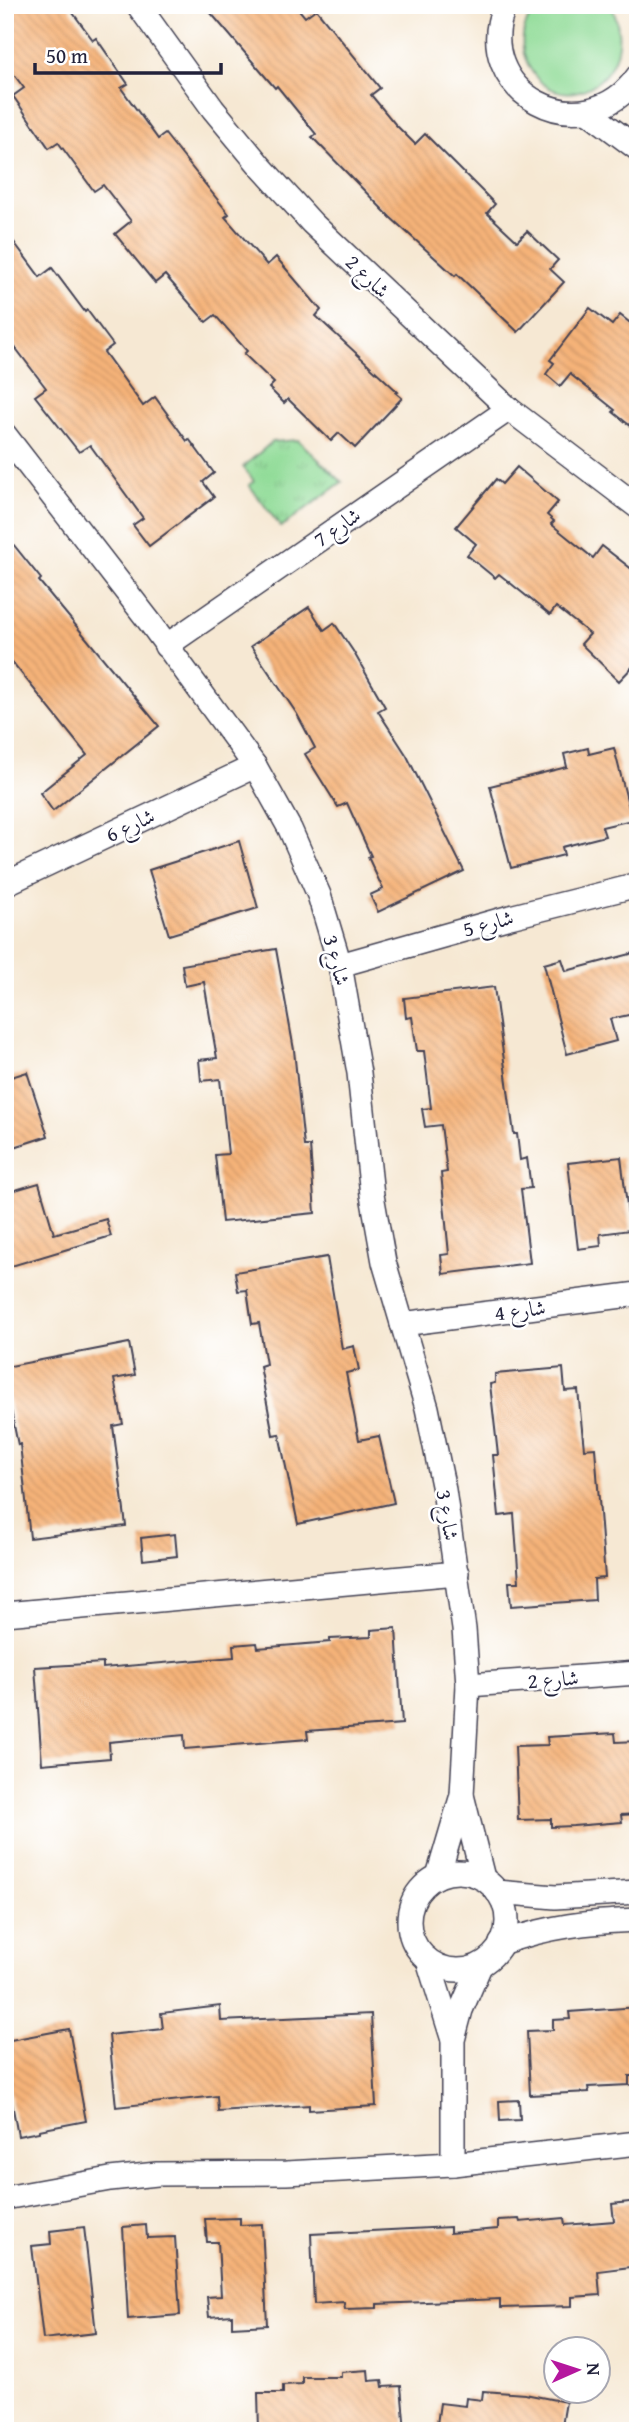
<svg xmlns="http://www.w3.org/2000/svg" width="643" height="2436" viewBox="0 0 643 2436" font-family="'Gentium Book Plus',Amiri,serif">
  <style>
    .grass { fill: url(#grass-tufts); stroke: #5a7f6a; stroke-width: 2 }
    .garden { fill: #91dc98; stroke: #5a7f6a; stroke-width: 2 }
    .building { fill: url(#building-back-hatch) }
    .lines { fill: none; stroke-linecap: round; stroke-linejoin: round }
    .minor-casing { stroke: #424052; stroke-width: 26 }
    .minor { stroke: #fff; stroke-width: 23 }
    .labels { text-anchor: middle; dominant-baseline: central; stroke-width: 5; stroke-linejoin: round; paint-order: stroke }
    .street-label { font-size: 21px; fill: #22223b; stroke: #fff }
  </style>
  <defs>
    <pattern id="grass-tufts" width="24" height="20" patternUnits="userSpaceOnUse" patternTransform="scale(1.75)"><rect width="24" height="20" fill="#91dc98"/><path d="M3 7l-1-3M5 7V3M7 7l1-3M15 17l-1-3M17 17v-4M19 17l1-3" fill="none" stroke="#7dbc84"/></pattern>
    <pattern id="building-back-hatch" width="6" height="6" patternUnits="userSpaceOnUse" patternTransform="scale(1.75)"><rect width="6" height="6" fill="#f5b278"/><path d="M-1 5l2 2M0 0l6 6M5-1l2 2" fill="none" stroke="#d29969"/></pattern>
  </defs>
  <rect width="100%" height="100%" fill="#fff"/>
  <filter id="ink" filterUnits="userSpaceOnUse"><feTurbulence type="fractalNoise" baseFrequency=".0143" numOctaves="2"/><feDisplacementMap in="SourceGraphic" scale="14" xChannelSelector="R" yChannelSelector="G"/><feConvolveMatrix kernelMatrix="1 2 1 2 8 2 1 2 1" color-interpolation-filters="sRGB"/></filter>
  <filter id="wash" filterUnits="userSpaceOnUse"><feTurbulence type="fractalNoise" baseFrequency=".00686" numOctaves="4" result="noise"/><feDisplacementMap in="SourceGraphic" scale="28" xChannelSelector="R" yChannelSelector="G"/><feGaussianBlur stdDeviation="1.57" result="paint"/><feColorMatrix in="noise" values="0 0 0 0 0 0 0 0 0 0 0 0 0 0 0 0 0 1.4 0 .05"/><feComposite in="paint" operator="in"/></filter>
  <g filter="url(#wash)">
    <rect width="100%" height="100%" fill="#f6e8d3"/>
    <!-- grass -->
    <path class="grass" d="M298,440l44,42 -61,45 -32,-42 5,-4 -11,-14 29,-25z"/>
    <!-- garden -->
    <path class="garden" d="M537,5l75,2c31,74 -59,120 -86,53 -8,-20 -2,-38 11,-55z"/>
    <g id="blocks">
      <!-- building -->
      <g class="building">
        <path d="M5,5h62l26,35 3,-2 32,46 -7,4 37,51 7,-5 64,80 -4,3 42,48 9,-8 45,53 -5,6 82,76 -2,1 6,5 -47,50 -16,-15 -8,8 -43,-42 -4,4 -15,-15 5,-5 -30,-29 3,-3 -32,-36 -9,7 -41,-47 -10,8 -40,-49 16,-13 -28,-36 -9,6 -36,-49 -9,6 -36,-52 11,-8 -19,-25z"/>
        <path d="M204,5h91l10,12 11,-8 64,79 -9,7 24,29 20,20 10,-10 70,70 -8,9 30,28 10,-10 31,29 -8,9 14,13 -46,50 -61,-58 -2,2 -65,-59 -78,-80 4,-3 -39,-48 -2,2z"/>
        <path d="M5,230l35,47 12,-9 33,44 2,-2 26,35 -9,7 39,54 12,-9 32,44 2,-2 25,34 -11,9 11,15 -65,49 -16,-21 10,-7 -53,-73 -11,7 -44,-56 11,-8 -41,-54z"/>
        <path d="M590,308l22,17 8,-10 18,14v103l-25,-20 2,-2 -45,-36 -10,12 -14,-12 8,-11 -4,-3z"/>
        <path d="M517,467l41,35 -11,13 7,6 -3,3 42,34 9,-12 36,28v87l-19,20 -38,-37 9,-10 -34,-27 -6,8 -51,-41 -4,4 -28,-23 9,-11 -20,-17 40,-48 6,5z"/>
        <path d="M5,534l36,45 -2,2 120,145 -106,85 -13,-18 47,-38 -82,-102z"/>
        <path d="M309,607l15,23 10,-7 19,28 32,56 -7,4 29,45 57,115 -86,41 -8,-17 13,-6 -15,-32 3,-1 -24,-53 -9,4 -33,-53 10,-6 -18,-34 -46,-68z"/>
        <path d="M588,748l1,6 25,-6 18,72 -30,7 3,9 -43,11 2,8 -53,13 -21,-82 77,-19 -3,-13z"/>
        <path d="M239,841l19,67 -89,27 -20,-65z"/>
        <path d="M276,949l18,101 10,96h6l5,67 -93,9 -7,-67 13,-1 -8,-75 -19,2 -2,-21 18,-2 -13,-76 -19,4 -3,-21z"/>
        <path d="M638,952v61l-28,6 6,22 -49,13 -23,-90 18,-5 4,12z"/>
        <path d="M494,987l20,147h3l3,26 7,-2 4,30 -10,1 9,74 -87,11 -2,-19 8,-1 -8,-81 6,-1 -6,-47 -16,2 -3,-18 9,-1 -7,-57h-7l-5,-34 -6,1 -2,-20z"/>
        <path d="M27,1072l21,64 -43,14v-71z"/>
        <path d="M621,1157l9,73 -30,4 1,12 -23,3 -10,-86z"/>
        <path d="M39,1183l15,51 52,-15 5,17 -106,32v-75z"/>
        <path d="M327,1257l15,92 12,-3 5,24 -13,3 13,67 20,-4 15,67 -96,21 -19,-90 -6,1 -13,-69 6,-2 -7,-41 -7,1 -5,-34 -9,1 -3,-19z"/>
        <path d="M129,1343l6,32 -21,4 9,45 -10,2 13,100 -96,12 -10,-94 -2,1 -13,-64v-14z"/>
        <path d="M563,1368l2,23 13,-1 6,59 11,-1 10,130 -11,1 1,21 -84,6 -2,-24h10l-5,-68 -15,2 -6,-61h5l-8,-71 5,-1v-9z"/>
        <path d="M175,1534l2,22 -34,4 -2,-22z"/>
        <path d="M396,1628l6,96 -95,7 1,8 -123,10 -1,-14 -75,7 1,16 -68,6 -7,-97 68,-4v5l131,-11 -1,-12 24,-2 1,5 72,-6v-3l41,-2v-7z"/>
        <path d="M615,1733l1,9 22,-1v73l-17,1 1,7 -49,4 -22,1v-8l-33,1 -3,-74 33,-1 -1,-8z"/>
        <path d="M220,2006l1,15 150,-7 5,92 -67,4v-5l-91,6 -1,-15 -101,11 -7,-72 54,-6 -2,-16z"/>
        <path d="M638,2007v69h-9v9l-41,2 1,5 -59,3 -3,-64 26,-1v-10l17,-1 -1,-7z"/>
        <path d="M69,2029l17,92 -47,9v2l-21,4 -13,-71v-24z"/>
        <path d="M519,2100l1,20 -20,1 -1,-20z"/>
        <path d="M638,2201v65l-40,5 2,24 -28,2v9l-72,2v-9l-123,5v4l-32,1 -1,-7 -30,2 -3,-70 139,-7v6l48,-4v-9l21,-1 1,3 44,-4 1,7 49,-4 -2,-17z"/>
        <path d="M240,2218v7l22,-1 5,101 -35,2v-12l-23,2 -2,-20 14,-1 -3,-54h-11l-2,-23z"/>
        <path d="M146,2225l1,13 28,-1 5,78 -52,4 -5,-92z"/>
        <path d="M84,2227l12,106 -53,6 -11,-93 19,-2 -1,-13z"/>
        <path d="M368,2370l1,11 13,-1 1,7 18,-1 4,45h-146l-1,-38h25v-8l19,-1v-7h39v-5z"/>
        <path d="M483,2391l42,3 41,8 -5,29h-125l4,-28 25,3 1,-8 16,2z"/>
      </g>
    </g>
  </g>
  <g filter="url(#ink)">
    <use href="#blocks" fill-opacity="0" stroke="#424052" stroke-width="2"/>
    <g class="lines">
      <defs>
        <g id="minor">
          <path d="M138,5l75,104 48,58 51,56 197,186 129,98"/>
          <path d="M505,5c-37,86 78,149 133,71"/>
          <path d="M587,111l51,38"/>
          <path d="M5,435l144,186 106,145 35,63 29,66 21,70 19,108 13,122 12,67 43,146 17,82 20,139 4,56 -6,110 -24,81"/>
          <path d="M166,646l343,-237"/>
          <path d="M5,884l250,-118"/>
          <path d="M340,965l170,-48 128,-32"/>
          <path d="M402,1324l236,-30"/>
          <path d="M5,1614l452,-41"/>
          <path d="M468,1685l170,-12"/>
          <path d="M462,1795l21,83"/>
          <circle cx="458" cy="1921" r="49"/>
          <path d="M497,1892l58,5 83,-5"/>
          <path d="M501,1943c49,-17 86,-21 137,-23"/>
          <path d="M428,1960l24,77"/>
          <path d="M453,2164v-124l8,-30 19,-44"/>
          <path d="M5,2198l105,-19 47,-5 129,-1 167,-9 185,-21"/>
        </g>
      </defs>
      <!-- minor casing -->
      <use href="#minor" class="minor-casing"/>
      <!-- minor -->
      <use href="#minor" class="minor"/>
    </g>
  </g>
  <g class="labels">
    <!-- street labels -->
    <g class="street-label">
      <text transform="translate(368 276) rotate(44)">شارع 2</text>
      <text transform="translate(337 527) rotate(-35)">شارع 7</text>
      <text transform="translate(130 825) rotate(-25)">شارع 6</text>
      <text transform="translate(488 923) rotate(-15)">شارع 5</text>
      <text transform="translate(337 960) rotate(75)">شارع 3</text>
      <text transform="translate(520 1310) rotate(-7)">شارع 4</text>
      <text transform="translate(448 1515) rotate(81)">شارع 3</text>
      <text transform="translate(553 1679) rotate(-4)">شارع 2</text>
    </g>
  </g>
  <!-- margin -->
  <rect width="643" height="2436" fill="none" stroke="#fff" stroke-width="28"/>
  <!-- north arrow -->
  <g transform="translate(577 2370) rotate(87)"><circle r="33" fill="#ffffff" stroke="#a7a7b1" stroke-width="2"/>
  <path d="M0-5L12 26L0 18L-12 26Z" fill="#b5179e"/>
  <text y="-10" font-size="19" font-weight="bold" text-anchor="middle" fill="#22223b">N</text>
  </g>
  <!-- scale -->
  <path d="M35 63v10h186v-10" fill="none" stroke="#22223b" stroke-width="3.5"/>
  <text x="46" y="63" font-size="21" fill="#22223b" stroke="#ffffff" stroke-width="5" paint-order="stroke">50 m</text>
</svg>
